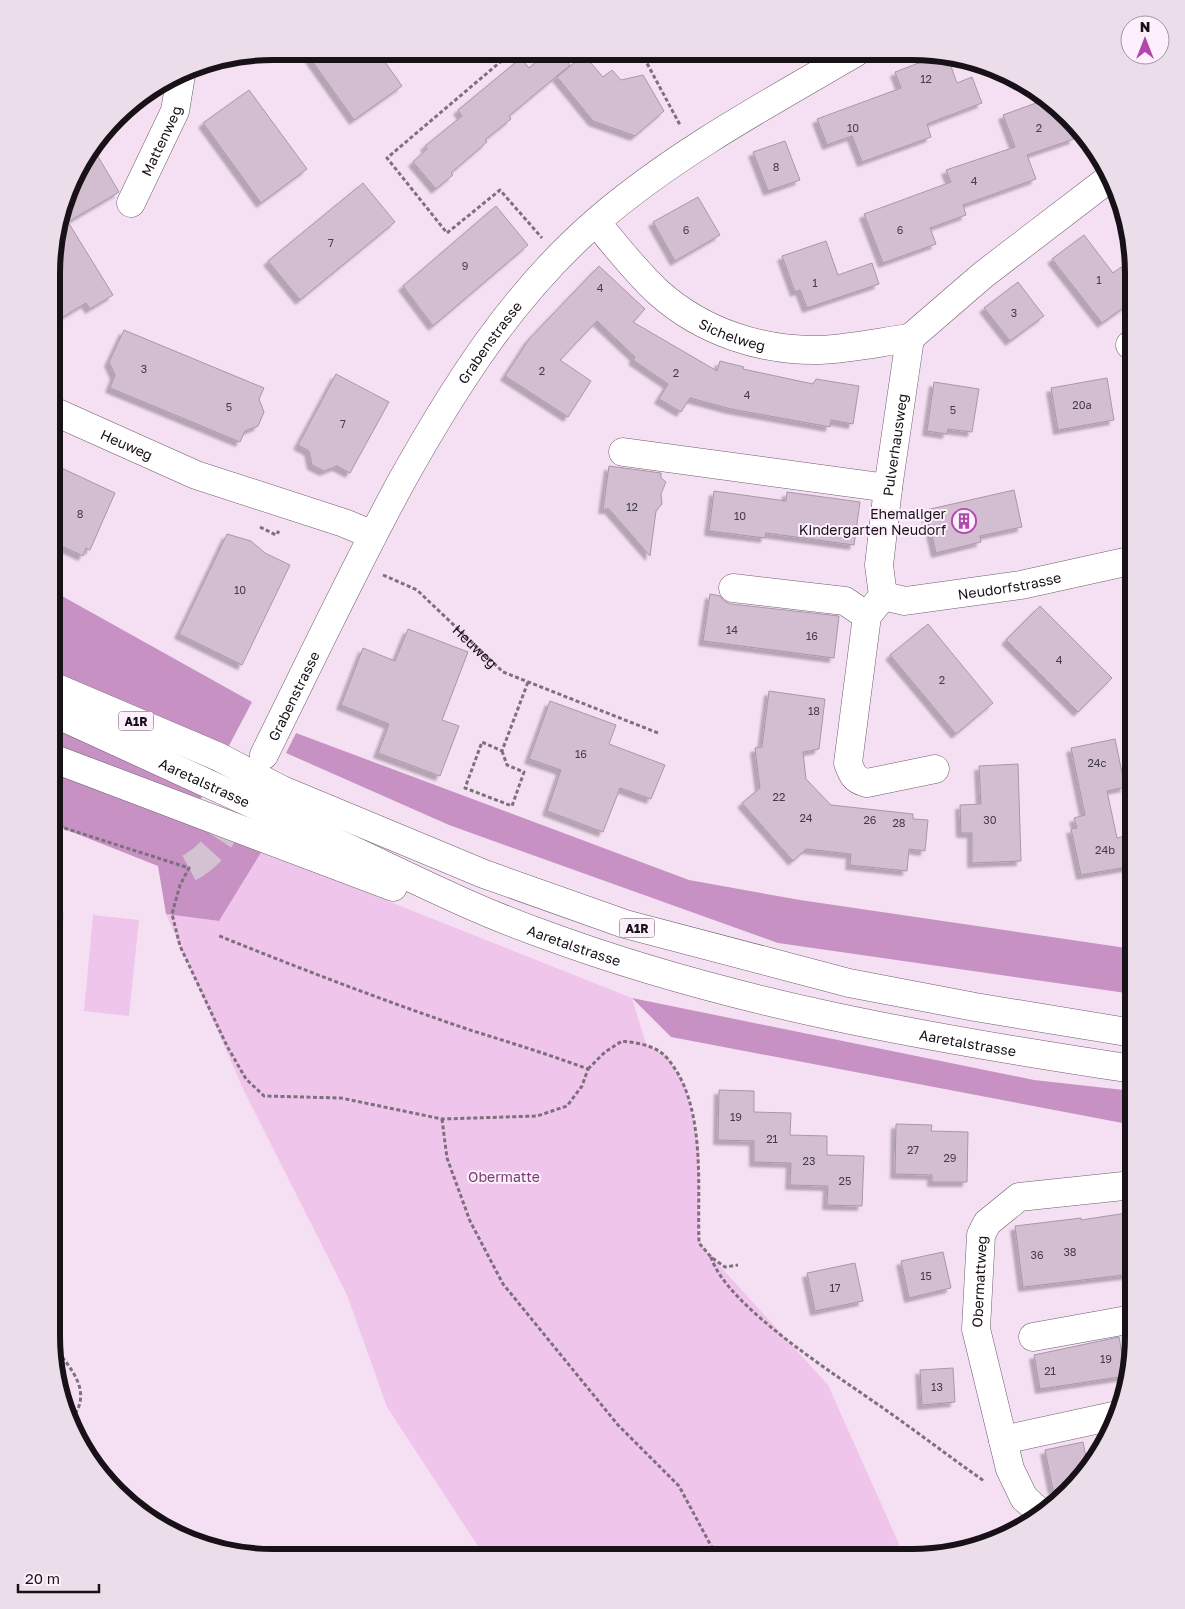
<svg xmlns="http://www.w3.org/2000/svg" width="1185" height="1609" viewBox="0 0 1185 1609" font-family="'Golos Text',sans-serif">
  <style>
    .green { fill: #f0c5ec }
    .forest { fill: #c792c3 }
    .building { fill: #d2bed0; stroke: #aa96a8; filter: url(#shadow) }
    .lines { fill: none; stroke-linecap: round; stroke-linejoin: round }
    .minor-tunnel { stroke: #d4c1d2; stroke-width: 28; stroke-dasharray: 28 14; stroke-linecap: butt }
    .minor-casing { stroke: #6e5c6c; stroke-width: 29 }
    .highway-casing { stroke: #6e5c6c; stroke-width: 29 }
    .path { stroke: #7d707c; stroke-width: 3; stroke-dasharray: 4 2.5; stroke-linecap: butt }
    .minor { stroke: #fff; stroke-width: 28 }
    .highway { stroke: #fff; stroke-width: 28 }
    .labels { text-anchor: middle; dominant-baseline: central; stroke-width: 4; stroke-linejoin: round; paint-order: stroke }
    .number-label { font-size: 11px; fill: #463c46 }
    .shield { fill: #fdf0fc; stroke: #5d545c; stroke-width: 1 }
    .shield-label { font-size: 12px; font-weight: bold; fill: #181118 }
    .street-label { font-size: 14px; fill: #181118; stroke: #fdf0fc }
    .poi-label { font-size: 14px; fill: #181118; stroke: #fdf0fc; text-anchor: end }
    .park-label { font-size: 14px; fill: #7a3a77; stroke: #fdf0fc }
    .rim { fill: none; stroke: #181118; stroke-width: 6 }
  </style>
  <defs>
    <filter id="shadow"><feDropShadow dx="-4.5" dy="4.5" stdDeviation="1" flood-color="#0004"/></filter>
  </defs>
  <rect width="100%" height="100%" fill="#f5e0f3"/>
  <!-- green -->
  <g class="green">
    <path d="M262,851l370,147 14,46 21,12 18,30 14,63v94l129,142 71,159 2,14 -416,-1 -98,-150 -40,-112 -103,-204 -78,-177 53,7z"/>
    <path d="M52,911l12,2 -9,96 -3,-1z"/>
    <path d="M93,915l46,5 -10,96 -45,-5z"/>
  </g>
  <!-- forest -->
  <g class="forest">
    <path d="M53,591l199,111 -59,112 69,37 -43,70 -53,-7 -8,-48 -106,-42z"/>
    <path d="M296,733l393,147 111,20 333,49v45l-355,-51 -329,-118 -163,-72z"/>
    <path d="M632,998l402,82 99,11v34l-462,-88z"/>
  </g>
  <!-- building -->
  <g class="building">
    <path d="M305,51l73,1 24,34 -48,34z"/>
    <path d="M548,52h11l11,13 -61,51 2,3 -26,21 2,2 -36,31 2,2 -17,14 -23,-27 14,-13 -2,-3 37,-30 -4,-6 63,-52 8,10z"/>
    <path d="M921,53l26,2 10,28 15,-6 10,26 -55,21 4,13 -69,25 -10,-26 -25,9 -10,-26 84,-31 -6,-16 29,-11z"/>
    <path d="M584,55l19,22 9,-7 9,10 22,-5 21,36 -29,25 -42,-15 -36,-44z"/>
    <path d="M249,90l58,79 -46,34 -58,-80z"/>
    <path d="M1047,99l18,16 9,24 -47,16 9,24 -73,26 3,10 -36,13 6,16 -53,19 -19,-49 87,-32 -5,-12 69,-23 -12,-32z"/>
    <path d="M785,141l15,39 -32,11 -15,-39z"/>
    <path d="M93,148l26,44 -51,30 45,73 -23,14 -4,-6 -33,20v-79l28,-82z"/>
    <path d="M363,183l32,39 -95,78 -32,-39z"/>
    <path d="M698,197l22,38 -45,26 -22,-39z"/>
    <path d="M496,206l32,39 -95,81 -30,-40z"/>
    <path d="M1084,235l29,38 8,-6 13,18v15l-32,23 -50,-64z"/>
    <path d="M826,241l12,34 34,-12 7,21 -72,24 -7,-18 -5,2 -13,-36z"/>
    <path d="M599,266l46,43 -12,13 84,49 3,-10 24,6 -1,2 70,15 3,-5 43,7 -6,38 -22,-4 -1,7 -99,-18 -41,-11 -9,14 -22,-13 9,-15 -35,-24 2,-3 -38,-36 -37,39 31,21 -23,36 -63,-41 24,-37z"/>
    <path d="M1018,282l26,34 -34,25 -26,-33z"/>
    <path d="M124,330l140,58 -5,11 5,13 -6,14 -13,5 -5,11 -130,-54 5,-13 -6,-13z"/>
    <path d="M336,374l53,28 -39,71 -13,-7 -13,5 -12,-6 -3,-14 -11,-6z"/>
    <path d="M1107,378l7,42 -56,10 -7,-42z"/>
    <path d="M934,382l45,7 -7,43 -24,-3 -1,5 -20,-3z"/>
    <path d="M53,464l62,29 -25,57 -4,-2 -3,8 -30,-14z"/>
    <path d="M609,466l52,7v5l5,4 -5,12 1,10 -6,7 -6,45 -41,-47h-6z"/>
    <path d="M1014,490l8,37 -42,9 1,6 -45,11 -10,-43z"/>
    <path d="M714,491l72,10 1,-9 73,10 -6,43 -88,-12 -1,5 -56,-7z"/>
    <path d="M227,534l24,7 14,12 25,12 -48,100 -63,-31z"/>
    <path d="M710,594l10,2 4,5 7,3 108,12 -5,42 -131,-17z"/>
    <path d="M1040,606l72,72 -34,34 -72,-72z"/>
    <path d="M928,624l65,79 -37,31 -66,-79z"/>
    <path d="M408,629l60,23 -26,68 17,6 -19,50 -62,-23 11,-29 -48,-19 22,-57 32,13z"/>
    <path d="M769,691l56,8 -6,50 -16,3 3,27 25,26 82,9v5l15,1 -3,31 -16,-2 -2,22 -57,-6 1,-11 -45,-5 -13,12 -51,-58 18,-15 -5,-40 7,-1z"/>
    <path d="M550,701l66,24 -7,19 56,21 -14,34 -31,-11 -17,44 -56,-21 14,-41 -32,-11z"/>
    <path d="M1115,739l10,48 -18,4 10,47 16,-4v32l-52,9 -10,-46 6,-1 -3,-10 11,-3 -14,-67z"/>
    <path d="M1018,764l3,97 -49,2v-30h-11l-1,-28 21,-1 -2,-38z"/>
    <path d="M719,1090l35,1v21l37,1 -1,22 37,1v19l37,1 -2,50 -35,-1 1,-19 -38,-1 1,-22 -37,-1v-21l-36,-1z"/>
    <path d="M896,1124l36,1 -1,6 37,1 -1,50h-35v-7l-37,-1z"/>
    <path d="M1133,1212v62l-110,13 -8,-61 66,-8v2z"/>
    <path d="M943,1252l8,36 -42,10 -8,-37z"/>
    <path d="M855,1263l8,38 -48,10 -8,-38z"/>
    <path d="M1119,1337l7,39 -86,13 -6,-34z"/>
    <path d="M953,1368l2,34 -33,3 -2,-35z"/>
    <path d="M1083,1442l5,26 -15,18 -20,4 -8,-40z"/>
  </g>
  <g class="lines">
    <!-- minor-tunnel -->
    <path class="minor-tunnel" d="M189,868c28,-15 35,-36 49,-63"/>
    <defs>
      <g id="minor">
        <path id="s2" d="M131,203l44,-92 6,-36"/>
        <path id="s3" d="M596,222c20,24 40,50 63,71 44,39 102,58 160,57 30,-1 61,-8 91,-12"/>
        <path d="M1130,345l4,-2"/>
        <path id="s4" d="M53,411l143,64 148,48 29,12"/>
        <path d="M623,452l265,36"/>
        <path d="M733,588l112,13 22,15"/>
        <path id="s5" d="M883,596l22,5 116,-16 113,-25"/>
        <path id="s6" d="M264,755c45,-91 88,-182 136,-271 54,-97 113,-191 198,-264 77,-66 169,-116 257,-167"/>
        <path id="s7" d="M935,769l-68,14c-13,-3 -15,-9 -19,-20l19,-147 16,-20 -4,-31 9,-77 22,-150 73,-63 128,-98"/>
        <path d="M1033,1337l100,-18"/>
        <path d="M1003,1440l115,-25"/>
        <path id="s8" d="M1042,1514l-18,-16 -14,-29 -34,-140 5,-94 6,-12 32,-26 114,-12"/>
      </g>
      <g id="highway">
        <path d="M52,686l167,71 63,33 202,84 141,50 224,59 126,24 158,26"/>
        <path id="s9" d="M52,712c100,46 199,91 298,137 62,29 125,61 190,84 191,71 393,106 593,136"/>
        <path d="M52,758l341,129"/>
      </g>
    </defs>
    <!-- minor casing -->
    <use href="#minor" class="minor-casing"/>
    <!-- highway casing -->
    <use href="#highway" class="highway-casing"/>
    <!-- path -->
    <g class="path">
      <path d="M512,52l-125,106 60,75 53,-43 42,48"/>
      <path d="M577,52h2"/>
      <path d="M641,52l39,73"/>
      <path d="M260,527l16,8 3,-4"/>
      <path id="s1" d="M383,575l34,15 86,82 155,61"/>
      <path d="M502,751l5,14 17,7 -12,34 -47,-18 17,-46 20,9 26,-69"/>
      <path d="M52,824l137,44 -9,17 -8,29 8,32 47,100 19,33 18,17 77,2 101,21 95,-3 30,-10 15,-20 6,-17c-38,-14 -76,-26 -115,-38 -86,-29 -172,-62 -256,-96"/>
      <path d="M588,1069l17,-17 17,-11c15,2 34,4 45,17 40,46 30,128 32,185l12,14 14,10 13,-2"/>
      <path d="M442,1119l5,39 23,63 33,63 115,141 61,61 38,71"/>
      <path d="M711,1257c15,49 128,120 172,151 34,24 67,49 101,73"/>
      <path d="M54,1347c17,21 40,46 17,72"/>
    </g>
    <!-- minor -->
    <use href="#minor" class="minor"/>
    <!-- highway -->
    <use href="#highway" class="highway"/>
  </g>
  <!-- icons -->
  <defs>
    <symbol id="building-ring" viewBox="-11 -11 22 22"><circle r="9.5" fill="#fdf0fc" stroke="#b149ad" stroke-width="1.5"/><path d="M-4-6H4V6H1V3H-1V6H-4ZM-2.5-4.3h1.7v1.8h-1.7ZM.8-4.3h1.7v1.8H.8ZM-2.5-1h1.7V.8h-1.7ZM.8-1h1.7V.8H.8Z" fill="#b149ad"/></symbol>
  </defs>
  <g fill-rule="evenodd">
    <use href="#building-ring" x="950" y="507" width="28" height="28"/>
  </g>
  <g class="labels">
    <!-- number labels -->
    <g class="number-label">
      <text x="926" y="78">12</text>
      <text x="853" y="127">10</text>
      <text x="1039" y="127">2</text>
      <text x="776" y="166">8</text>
      <text x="974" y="180">4</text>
      <text x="686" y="229">6</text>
      <text x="900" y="229">6</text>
      <text x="331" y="242">7</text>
      <text x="465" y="265">9</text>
      <text x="1099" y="279">1</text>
      <text x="815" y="282">1</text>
      <text x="600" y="287">4</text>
      <text x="1014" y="312">3</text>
      <text x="144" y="368">3</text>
      <text x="542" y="370">2</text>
      <text x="676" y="372">2</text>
      <text x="747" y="394">4</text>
      <text x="1082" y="404">20a</text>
      <text x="229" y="406">5</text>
      <text x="953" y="409">5</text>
      <text x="343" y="423">7</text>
      <text x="632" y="506">12</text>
      <text x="80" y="513">8</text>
      <text x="740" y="515">10</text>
      <text x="240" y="589">10</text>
      <text x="732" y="629">14</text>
      <text x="812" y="635">16</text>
      <text x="1059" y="659">4</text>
      <text x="942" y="679">2</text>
      <text x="814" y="710">18</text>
      <text x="581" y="753">16</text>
      <text x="1097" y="762">24c</text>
      <text x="779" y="796">22</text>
      <text x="806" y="817">24</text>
      <text x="870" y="819">26</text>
      <text x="990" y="819">30</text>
      <text x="899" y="822">28</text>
      <text x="1105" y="849">24b</text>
      <text x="736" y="1116">19</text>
      <text x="772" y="1138">21</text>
      <text x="913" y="1149">27</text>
      <text x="950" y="1157">29</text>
      <text x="809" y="1160">23</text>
      <text x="845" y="1180">25</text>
      <text x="1070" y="1251">38</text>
      <text x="1037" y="1254">36</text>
      <text x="926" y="1275">15</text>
      <text x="835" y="1287">17</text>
      <text x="1106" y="1358">19</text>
      <text x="1050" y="1370">21</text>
      <text x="937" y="1386">13</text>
    </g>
    <!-- shield labels -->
    <g class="shield">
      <rect x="118.5" y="711.5" width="35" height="19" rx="4"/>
      <rect x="619.5" y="918.5" width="35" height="19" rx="4"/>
    </g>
    <g class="shield-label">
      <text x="136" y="721">A1R</text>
      <text x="637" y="928">A1R</text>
    </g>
    <!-- street labels -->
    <g class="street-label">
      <text stroke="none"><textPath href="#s2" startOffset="69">Mattenweg</textPath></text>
      <text stroke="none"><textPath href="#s3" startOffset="180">Sichelweg</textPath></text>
      <text stroke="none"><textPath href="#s6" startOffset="471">Grabenstrasse</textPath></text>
      <text stroke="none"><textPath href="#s4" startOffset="81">Heuweg</textPath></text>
      <text stroke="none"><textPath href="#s7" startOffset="425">Pulverhausweg</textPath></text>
      <text stroke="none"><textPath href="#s5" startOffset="128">Neudorfstrasse</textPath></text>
      <text stroke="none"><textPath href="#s1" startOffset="118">Heuweg</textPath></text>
      <text stroke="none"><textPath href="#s6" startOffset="66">Grabenstrasse</textPath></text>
      <text stroke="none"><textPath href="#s9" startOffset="168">Aaretalstrasse</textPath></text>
      <text stroke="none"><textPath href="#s9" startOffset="572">Aaretalstrasse</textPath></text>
      <text stroke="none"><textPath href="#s9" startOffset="978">Aaretalstrasse</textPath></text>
      <text stroke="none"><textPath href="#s8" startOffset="248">Obermattweg</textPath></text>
    </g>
    <!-- poi labels -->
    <g class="poi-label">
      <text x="946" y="513">Ehemaliger<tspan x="946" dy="16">Kindergarten Neudorf</tspan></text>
    </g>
    <!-- park labels -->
    <g class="park-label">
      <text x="504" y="1176">Obermatte</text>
    </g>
  </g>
  <!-- crop -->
  <path d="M0 0H1185V1609H0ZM273 60H912A213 213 0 0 1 1125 273V1336A213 213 0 0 1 912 1549H273A213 213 0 0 1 60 1336V273A213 213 0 0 1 273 60Z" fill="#ebdeea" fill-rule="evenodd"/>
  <path class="rim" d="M273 60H912A213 213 0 0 1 1125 273V1336A213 213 0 0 1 912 1549H273A213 213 0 0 1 60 1336V273A213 213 0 0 1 273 60Z"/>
  <!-- north arrow -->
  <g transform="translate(1145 40)"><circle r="24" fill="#fdf0fc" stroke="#a197a1"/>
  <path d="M0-4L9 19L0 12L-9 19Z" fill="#b149ad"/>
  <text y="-8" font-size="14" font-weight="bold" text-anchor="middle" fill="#181118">N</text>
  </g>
  <!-- scale -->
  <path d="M18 1584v8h81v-8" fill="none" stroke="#181118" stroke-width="2.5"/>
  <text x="25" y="1584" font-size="15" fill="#181118" stroke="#fdf0fc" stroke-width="4" paint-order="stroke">20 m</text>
</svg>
